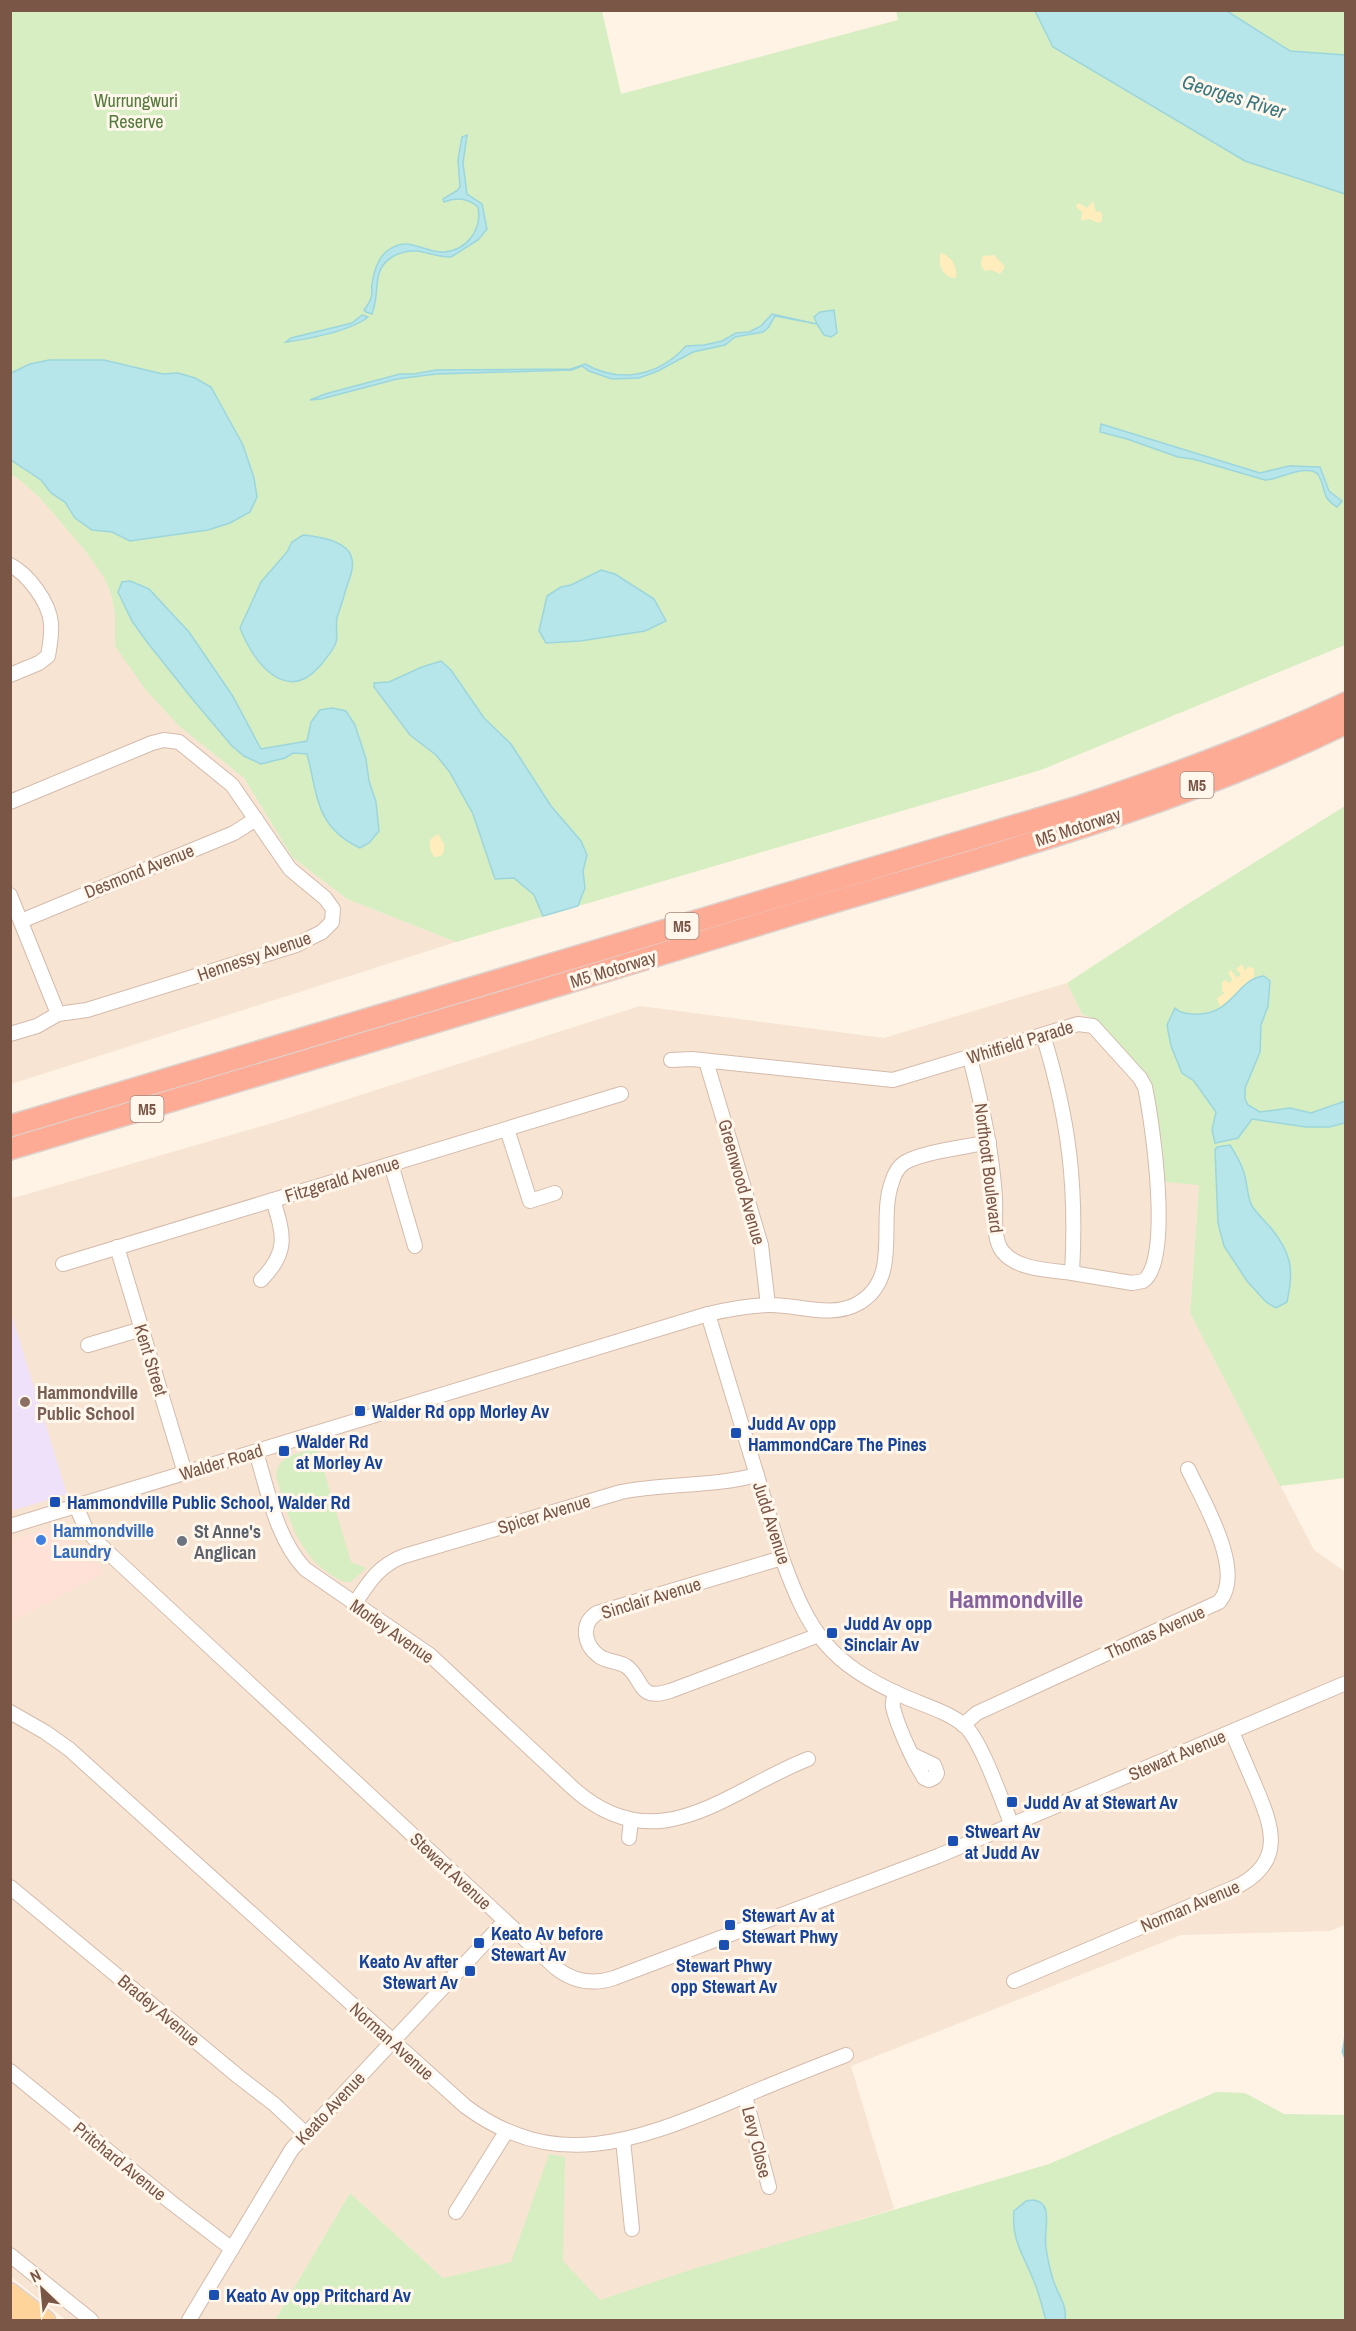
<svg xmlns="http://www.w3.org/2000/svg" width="1356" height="2331" viewBox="0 0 1356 2331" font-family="'Archivo Narrow',sans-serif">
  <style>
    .residential { fill: #f7e4d2 }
    .commercial { fill: #ffe1d7 }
    .education { fill: #f0e1fb }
    .green { fill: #d6eec1 }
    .sand { fill: #ffedbd }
    .water { fill: #b6e5ea; stroke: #9cd6dd; stroke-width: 1.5 }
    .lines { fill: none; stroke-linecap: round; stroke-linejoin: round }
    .stream { stroke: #9cd6dd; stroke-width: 3 }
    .minor-casing { stroke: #d4bbac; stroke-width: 16 }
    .major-casing { stroke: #dcd3cf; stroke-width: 21 }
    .highway-casing { stroke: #dcd3cf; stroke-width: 24 }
    .minor { stroke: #fff; stroke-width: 14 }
    .major { stroke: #ffd49a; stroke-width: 18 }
    .highway { stroke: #feab95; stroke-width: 21 }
    .education-dot { fill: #8d6e63; stroke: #fff7ec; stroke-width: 2 }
    .transit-dot { fill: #1a4fb4; stroke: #fff7ec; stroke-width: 2 }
    .shop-dot { fill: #3f7fe0; stroke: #fff7ec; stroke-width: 2 }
    .worship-dot { fill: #6b7280; stroke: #fff7ec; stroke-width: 2 }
    .labels { text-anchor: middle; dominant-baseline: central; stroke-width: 6; stroke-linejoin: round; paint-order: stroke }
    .shield { fill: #fff7ec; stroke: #a28678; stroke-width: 1.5 }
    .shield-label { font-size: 16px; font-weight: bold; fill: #7a5647 }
    .park-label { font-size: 18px; fill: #527a3b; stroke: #fff7ec }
    .street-label { font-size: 18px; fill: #7a5647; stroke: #fff7ec }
    .education-label { font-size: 18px; font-weight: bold; fill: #785e54; stroke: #fff7ec; text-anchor: start }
    .transit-label { font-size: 18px; font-weight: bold; fill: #164399; stroke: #fff7ec; text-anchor: start }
    .shop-label { font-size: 18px; font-weight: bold; fill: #366cbe; stroke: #fff7ec; text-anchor: start }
    .worship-label { font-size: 18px; font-weight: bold; fill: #5b616d; stroke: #fff7ec; text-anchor: start }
    .water-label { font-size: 20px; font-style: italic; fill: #397880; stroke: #fff7ec }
    .district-label { font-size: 24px; font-weight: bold; fill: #86629e; stroke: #fff7ec }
  </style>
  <rect width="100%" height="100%" fill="#fef3e4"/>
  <!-- residential -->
  <g class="residential">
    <path d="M10,475l6,2 23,20 44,51 21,29 7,17 4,20v32l64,80 65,52 48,79 55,42 109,43 -445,142z"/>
    <path d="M1067,983l15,31 16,7 52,58 8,51 41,55 -9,128 124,237 31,22v353l-15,6 -149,4 -330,131 43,143 -294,91 -89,-38 -68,16 -93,-85 -75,127h-209l-56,-44v-1077l266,-77 364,-116 244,32z"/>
  </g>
  <!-- commercial -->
  <path class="commercial" d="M55,1526l50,46 -94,50v-81z"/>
  <!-- education -->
  <path class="education" d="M10,1310l57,184 -56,17h-1z"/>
  <!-- green -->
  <g class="green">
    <path d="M10,11h592l19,83 277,-74 -2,-9h139l18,36 192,114 100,33v451l-304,125 -585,172 -109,-43 -55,-42 -48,-79 -65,-52 -34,-37 -30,-43v-32l-4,-20 -7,-17 -21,-29 -44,-51 -23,-20 -5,-2z"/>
    <path d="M1227,11h118v44l-55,-4z"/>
    <path d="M1345,806v672l-65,8 -90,-173 9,-128 -34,-3 -15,-103 -52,-58 -16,-7 -15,-31 116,-76z"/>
    <path d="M317,1448l34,114 15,6 -15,14c-8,1 -14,-3 -21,-8 -34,-22 -42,-59 -53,-95 -4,-23 23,-26 40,-31z"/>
    <path d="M1216,2092l29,1 39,21 61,1v205h-1070l75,-127 93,85 68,-16 38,-108 16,3 -2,104 37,39 93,-31 356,-105z"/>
  </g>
  <!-- sand -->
  <g class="sand">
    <path d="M1093,201l3,11 4,-1 2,3v7l-4,2 -9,-4 -8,2 1,-9 -5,-4 -1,-3 3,-2 8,5z"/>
    <path d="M941,253c10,2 17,15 15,25 -14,0 -19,-15 -15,-25z"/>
    <path d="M994,255l11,12 -5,7 -9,-4 -6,1c-5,-4 -5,-10 -2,-15z"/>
    <path d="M438,834l6,10v7l-3,5 -7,1 -4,-8v-9z"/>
    <path d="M1242,964l3,6 3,-3 6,1v10l-34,29 -3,-9 8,-5 -3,-2v-9l4,-2 3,3 2,-1 1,-3 -4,-6 3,-3 5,7 4,-1v-3l-4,-4z"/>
  </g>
  <!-- water -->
  <g class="water">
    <path d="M1035,11h192l63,40 55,4v139l-100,-33 -192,-114z"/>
    <path d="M467,135l-4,28 4,31 15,10 5,25 -9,11 -27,17c-12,0 -22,-4 -33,-6 -18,-1 -36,7 -40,26 -2,13 -1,24 -6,37l-6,-2 -2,-2c3,-4 6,-8 7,-12 2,-5 0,-9 1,-14 2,-12 5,-25 15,-33 22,-17 35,2 57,1 24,-2 38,-23 34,-45 -11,-10 -22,-10 -34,-5l-1,-3 15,-9 2,-4 -2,-26 4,-23z"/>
    <path d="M834,310l3,23 -6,4 -7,-2 -7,-11 -42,-8 -7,12 -5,4 -28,5 -10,8 -32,7 -35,19 -19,7 -27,1 -23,-8 -7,-5 -10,4 -136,4 -39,5 -76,20 -11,1 15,-6 75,-20h14l22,-4 135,-1 14,-5c35,20 74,12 101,-18l18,-1 18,-4 14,-8 13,-1 12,-6 11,-12 45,10 -3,-7 6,-5z"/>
    <path d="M362,315l6,2c-17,14 -60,22 -82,25l5,-4 61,-15z"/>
    <path d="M49,360h55l59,14 15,-1 17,5 16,9 32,58 11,33 3,19 -7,15 -20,11 -22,7 -78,11 -18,-9 -20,-2 -17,-12 -10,-16 -14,-9 -10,-13 -30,-20v-87l19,-9z"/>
    <path d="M1101,424l159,49 29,-7 31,1 9,24 13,10 -5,6c-17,-11 -10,-16 -18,-31 -8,-15 -44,5 -54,4l-72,-21 -15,-2 -51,-18 -27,-7z"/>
    <path d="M303,535c15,2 36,4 46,17 9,14 -2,30 -5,44 -2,7 -5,15 -7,22 -2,9 2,19 -2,27 -4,8 -11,16 -16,22 -34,38 -67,-7 -79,-39l21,-46 26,-30 5,-10z"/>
    <path d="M601,570l14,4 39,25 12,22 -21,10 -65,10 -34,2 -7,-12 8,-35 14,-9 10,-2z"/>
    <path d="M130,581l19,8 40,43 43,63 29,54 46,-8 4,-19 9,-12 12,-2 14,3 9,14 11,34 3,22 7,21 3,29 -10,12 -9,5c-45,-21 -42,-53 -53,-94l-14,-1 -8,5 -24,6 -17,-8 -12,-10 -38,-45 -47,-59 -15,-21 -14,-29 4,-10z"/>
    <path d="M441,661l10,9 33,48 27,26 40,62 30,35 6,14 -4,16 2,17 -7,18 -35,10 -9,-21 -20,-17 -19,1 -22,-65 -24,-43 -13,-16 -26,-20 -36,-48v-4l15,-1 33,-15z"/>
    <path d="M1264,976l6,5 -2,25 -7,19 -1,27 -15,36v11l3,6 12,7 30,-4 21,5 34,-12v22l-16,4h-23l-54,-8 -14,19 -23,5 -3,-13 4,-18 -22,-31 -12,-8 -11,-27 -4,-21 8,-17c5,5 10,5 17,6 42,3 43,-35 72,-38z"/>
    <path d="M1230,1145c5,8 10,16 13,25 5,12 3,24 9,36 5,8 13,15 19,22 21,26 23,42 16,74l-11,6 -10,-6 -19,-21 -23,-35 -6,-23 -3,-73 2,-3z"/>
    <path d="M1033,2200c22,2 10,30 13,48 2,12 4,25 9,37 5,13 12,21 10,35h-19c-4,-13 -7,-28 -13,-41 -10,-25 -22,-40 -19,-68l12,-10z"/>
  </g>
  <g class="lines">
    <!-- stream -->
    <path class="stream" d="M1346,2035l-3,17 3,7"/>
    <defs>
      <g id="minor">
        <path d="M10,565c18,9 39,37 41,58 1,11 -1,22 -3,33l-9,7 -29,12"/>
        <path d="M10,802l142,-59 12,-3 15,2 53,43 58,84 35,29 8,11 -1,13 -10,10 -26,13 -209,65 -29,4 -21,12 -27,8"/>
        <path d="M10,895l48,119"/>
        <path d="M21,921l213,-88 22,-14"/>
        <path d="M970,1058c12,46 22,92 25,140 1,16 -3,41 8,54 15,18 47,18 69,21 5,-87 -3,-154 -29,-238"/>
        <path d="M671,1060l21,-1 201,21 185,-56 15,2 47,52 5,9c7,33 28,175 -2,194l-11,2 -60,-10"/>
        <path d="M706,1061l55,184 7,60"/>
        <path d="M507,1129l23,72 25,-8"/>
        <path d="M391,1164l24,82"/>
        <path d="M117,1247l68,226"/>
        <path d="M63,1264l558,-170"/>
        <path d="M261,1280c28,-28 23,-45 12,-80"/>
        <path d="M708,1314l74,244c27,75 47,105 121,138 20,9 46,16 62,30 17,16 37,76 47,99"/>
        <path d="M88,1345l54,-16"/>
        <path d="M256,1452c12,39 20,86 49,117l125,86 145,135c84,73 153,0 233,-31"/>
        <path d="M76,1506l10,23 13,15 457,424c18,14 37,17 58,10l324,-122 408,-173"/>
        <path d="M10,1526l698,-212c21,-5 42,-9 63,-9 28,0 61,13 86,-1 46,-25 20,-82 35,-122 2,-7 6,-15 12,-19 17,-11 63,-16 85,-21"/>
        <path d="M782,1558l-185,55c-17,11 -13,32 2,43 8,6 19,5 27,10 18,12 10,36 44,25l149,-56"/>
        <path d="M354,1605c14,-22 25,-40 50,-49l217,-64c45,-9 91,-5 136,-17"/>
        <path d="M895,1692c-1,5 -3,10 -2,15 3,15 20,54 29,67 2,5 2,4 7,6l6,-3 2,-4 -3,-8 -21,-10"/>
        <path d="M10,1712l35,20 24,17 396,357c89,67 171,35 263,-3 39,-17 79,-33 118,-48"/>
        <path d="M963,1725l14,-12 242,-111c27,-30 -16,-101 -31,-133"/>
        <path d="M629,1838l2,-18"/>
        <path d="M10,1887l229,190 35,27 32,30"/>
        <path d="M1014,1981l226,-96c45,-25 32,-59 16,-97 -8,-19 -16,-37 -24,-56"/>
        <path d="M10,2071l162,132 60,46"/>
        <path d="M745,2096l24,91"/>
        <path d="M623,2140l9,89"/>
        <path d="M456,2212l50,-80"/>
        <path d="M10,2255l81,65"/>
        <path d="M189,2320l103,-171 213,-228"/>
      </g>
      <g id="major">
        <path d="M10,2292l36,28"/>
        <path d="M10,2312l11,8"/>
      </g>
      <g id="highway">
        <path d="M10,1126l1071,-320c90,-30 178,-62 265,-103"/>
        <path d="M10,1149c264,-78 527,-157 790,-237 184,-55 373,-104 546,-189"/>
      </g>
    </defs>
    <!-- minor casing -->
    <use href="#minor" class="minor-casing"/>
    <!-- major casing -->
    <use href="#major" class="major-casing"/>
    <!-- highway casing -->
    <use href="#highway" class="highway-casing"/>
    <!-- minor -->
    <use href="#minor" class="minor"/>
    <!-- major -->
    <use href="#major" class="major"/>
    <!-- highway -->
    <use href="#highway" class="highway"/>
  </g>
  <!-- markers -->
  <circle class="education-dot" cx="25" cy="1402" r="6"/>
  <g class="transit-dot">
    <rect x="354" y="1405" width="12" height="12" rx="3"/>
    <rect x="730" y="1427" width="12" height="12" rx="3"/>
    <rect x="278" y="1445" width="12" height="12" rx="3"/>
    <rect x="49" y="1496" width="12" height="12" rx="3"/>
    <rect x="826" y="1627" width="12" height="12" rx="3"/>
    <rect x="1006" y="1796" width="12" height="12" rx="3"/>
    <rect x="947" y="1835" width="12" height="12" rx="3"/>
    <rect x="724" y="1919" width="12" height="12" rx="3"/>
    <rect x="473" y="1937" width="12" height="12" rx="3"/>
    <rect x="718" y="1939" width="12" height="12" rx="3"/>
    <rect x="464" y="1965" width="12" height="12" rx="3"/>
    <rect x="208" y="2289" width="12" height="12" rx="3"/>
  </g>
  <circle class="shop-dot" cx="41" cy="1540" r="6"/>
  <circle class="worship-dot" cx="182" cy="1541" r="6"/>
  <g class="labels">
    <!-- shield labels -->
    <g class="shield">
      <rect x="1180.5" y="772" width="33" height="26" rx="4.5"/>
      <rect x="665.5" y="913" width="33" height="26" rx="4.5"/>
      <rect x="130.5" y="1096" width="33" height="26" rx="4.5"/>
    </g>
    <g class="shield-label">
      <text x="1197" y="785">M5</text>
      <text x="682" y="926">M5</text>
      <text x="147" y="1109">M5</text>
    </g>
    <!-- park labels -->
    <g class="park-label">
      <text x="136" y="100">Wurrungwuri<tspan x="136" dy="21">Reserve</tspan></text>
    </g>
    <!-- street labels -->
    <g class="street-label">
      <text transform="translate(1078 827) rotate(-18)">M5 Motorway</text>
      <text transform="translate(139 871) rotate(-22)">Desmond Avenue</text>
      <text transform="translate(254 956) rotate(-19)">Hennessy Avenue</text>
      <text transform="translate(613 969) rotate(-17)">M5 Motorway</text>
      <text transform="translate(1020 1042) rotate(-17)">Whitfield Parade</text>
      <text transform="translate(989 1168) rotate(83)">Northcott Boulevard</text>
      <text transform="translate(342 1179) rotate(-17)">Fitzgerald Avenue</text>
      <text transform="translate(742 1182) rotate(74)">Greenwood Avenue</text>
      <text transform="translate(151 1360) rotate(73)">Kent Street</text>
      <text transform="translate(221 1462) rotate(-17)">Walder Road</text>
      <text transform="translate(544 1514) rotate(-17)">Spicer Avenue</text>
      <text transform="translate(772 1523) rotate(72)">Judd Avenue</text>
      <text transform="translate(651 1598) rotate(-17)">Sinclair Avenue</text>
      <text transform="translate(392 1631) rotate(35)">Morley Avenue</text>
      <text transform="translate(1155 1632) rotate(-24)">Thomas Avenue</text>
      <text transform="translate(1177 1755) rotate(-23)">Stewart Avenue</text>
      <text transform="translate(451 1871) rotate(43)">Stewart Avenue</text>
      <text transform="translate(1190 1906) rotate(-23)">Norman Avenue</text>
      <text transform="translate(159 2010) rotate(40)">Bradey Avenue</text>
      <text transform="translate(392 2041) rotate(42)">Norman Avenue</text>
      <text transform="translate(330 2108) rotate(-47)">Keato Avenue</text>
      <text transform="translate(757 2142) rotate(76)">Levy Close</text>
      <text transform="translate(120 2161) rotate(39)">Pritchard Avenue</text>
    </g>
    <!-- education labels -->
    <g class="education-label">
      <text x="37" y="1392">Hammondville<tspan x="37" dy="21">Public School</tspan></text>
    </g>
    <!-- transit labels -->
    <g class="transit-label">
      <text x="372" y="1411">Walder Rd opp Morley Av</text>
      <text x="748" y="1423">Judd Av opp<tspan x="748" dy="21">HammondCare The Pines</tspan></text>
      <text x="296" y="1441">Walder Rd<tspan x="296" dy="21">at Morley Av</tspan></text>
      <text x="67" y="1502">Hammondville Public School, Walder Rd</text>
      <text x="844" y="1623">Judd Av opp<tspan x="844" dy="21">Sinclair Av</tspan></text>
      <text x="1024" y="1802">Judd Av at Stewart Av</text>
      <text x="965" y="1831">Stweart Av<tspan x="965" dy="21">at Judd Av</tspan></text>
      <text x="742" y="1915">Stewart Av at<tspan x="742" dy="21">Stewart Phwy</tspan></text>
      <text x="491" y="1933">Keato Av before<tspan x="491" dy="21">Stewart Av</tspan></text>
      <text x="458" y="1961" text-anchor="end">Keato Av after<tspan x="458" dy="21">Stewart Av</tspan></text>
      <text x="724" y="1965" text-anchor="middle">Stewart Phwy<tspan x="724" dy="21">opp Stewart Av</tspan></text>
      <text x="226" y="2295">Keato Av opp Pritchard Av</text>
    </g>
    <!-- shop labels -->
    <g class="shop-label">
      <text x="53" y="1530">Hammondville<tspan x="53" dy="21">Laundry</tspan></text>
    </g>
    <!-- worship labels -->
    <g class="worship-label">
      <text x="194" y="1531">St Anne's<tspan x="194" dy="21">Anglican</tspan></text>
    </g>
    <!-- water labels -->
    <g class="water-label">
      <text transform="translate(1234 96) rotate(17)">Georges River</text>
    </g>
    <!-- district labels -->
    <g class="district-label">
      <text x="1016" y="1599">Hammondville</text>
    </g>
  </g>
  <!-- border -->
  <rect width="1356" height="2331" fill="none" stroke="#7a5647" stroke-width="24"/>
  <!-- north arrow -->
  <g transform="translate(42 2289) rotate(334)" stroke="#fff7ec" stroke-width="4.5" paint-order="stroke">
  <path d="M0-4.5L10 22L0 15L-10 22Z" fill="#7a5647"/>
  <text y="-9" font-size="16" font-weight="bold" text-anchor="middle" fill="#7a5647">N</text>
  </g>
</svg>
